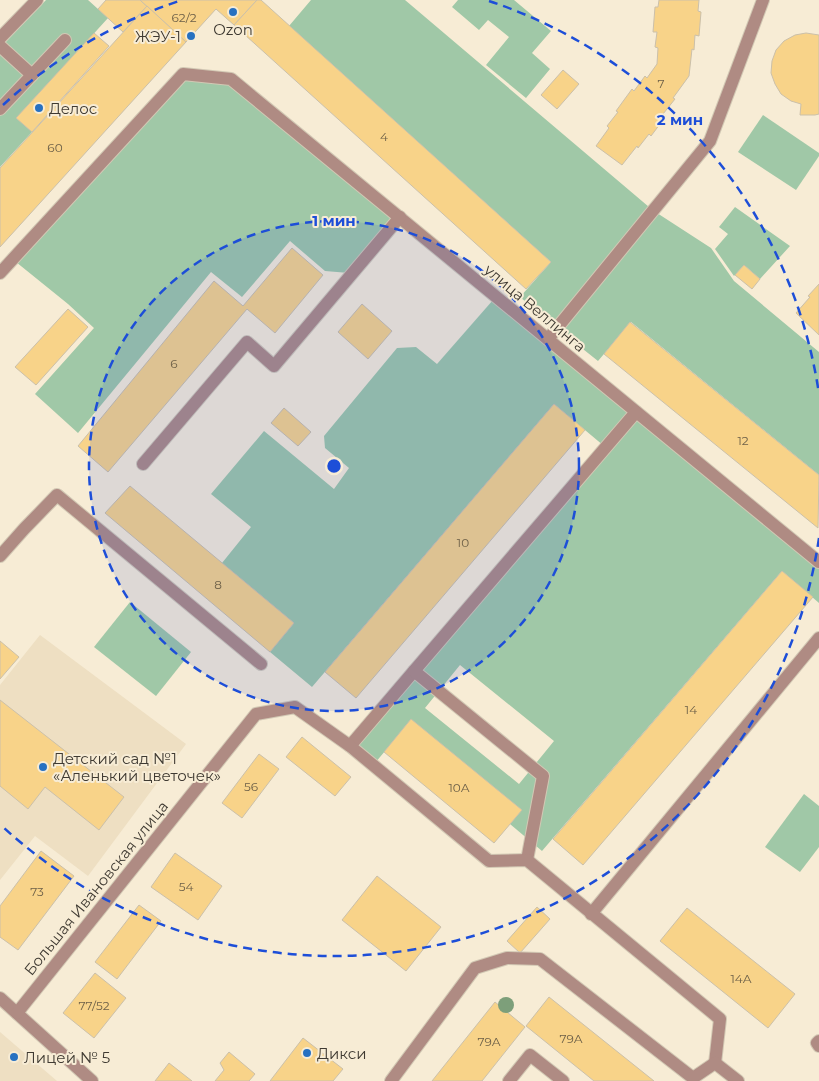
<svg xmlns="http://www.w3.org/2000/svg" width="819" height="1081" viewBox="0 0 819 1081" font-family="Montserrat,sans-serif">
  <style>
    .built { fill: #eedfc2 }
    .green { fill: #a0c8a7; fill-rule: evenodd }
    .building { fill: #f8d389; stroke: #cbc0aa }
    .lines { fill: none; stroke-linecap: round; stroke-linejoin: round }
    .minor-casing { stroke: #d2c8b4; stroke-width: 14 }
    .minor { stroke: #af8b83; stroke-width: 12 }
    .tree { fill: #7d9f7a }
    .ring { fill: none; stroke: #1d4ed8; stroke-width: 2.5; stroke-dasharray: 9 6 }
    .poi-dot { fill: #2771c1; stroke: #f7ecd5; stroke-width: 2 }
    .labels { text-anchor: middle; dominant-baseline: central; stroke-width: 4; stroke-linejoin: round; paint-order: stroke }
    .number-label { font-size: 12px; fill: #6d6048 }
    .poi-label { font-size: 15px; fill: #3f3a32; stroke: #f7ecd5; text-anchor: start }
    .street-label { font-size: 15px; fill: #3f3a32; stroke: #f7ecd5 }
    .centre { fill: #1d4ed8; stroke: #f7ecd5; stroke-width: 2.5 }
    .ring-label { font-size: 15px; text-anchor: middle; font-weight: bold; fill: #1d4ed8; stroke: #f7ecd5; stroke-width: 4; stroke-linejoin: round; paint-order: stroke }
  </style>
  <rect width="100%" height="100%" fill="#f7ecd5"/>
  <!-- built -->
  <g class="built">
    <path d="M40,635l146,109 -98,132 -53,-40 -35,44v-195z"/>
    <path d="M0,1032l57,49h-57z"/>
  </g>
  <!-- green -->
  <g class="green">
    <path d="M46,0h42l20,18 -91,100 15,14 -32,35v-119z"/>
    <path d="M311,0h94l244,207 -96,118 -33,-28 31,-35 -262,-236z"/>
    <path d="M458,0h56l37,31 -19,22 18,16 -24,29 -40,-33 23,-28 -21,-17 -9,10 -27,-23z"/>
    <path d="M184,79l46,4 164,136 -45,54 -24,-2 -35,-30 -48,56 -31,-25 -133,161 -43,-39 59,-66 -26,-24 -52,-42z"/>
    <path d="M763,115l56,38v3l-23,34 -58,-38z"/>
    <path d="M735,207l55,39 -30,33 -16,-14 -10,11 -19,-27 13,-15 -9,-7z"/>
    <path d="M657,213l54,35 23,33 85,71v123l-188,-153 -33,39 -39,-31z"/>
    <path d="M493,300l138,114 -27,32 -50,-42 -242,283 -42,-35 24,-29 -72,-60 29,-36 -40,-33 53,-63 70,58 15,-21 -24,-20 -1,-12 73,-88 19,-1 21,17z"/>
    <path d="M636,417l183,151v35l-37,-32 -240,280 -32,-27 11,-14 -110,-90 -36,43 -21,-17zM460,665l94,76 -35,43 -94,-76z"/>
    <path d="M130,602l61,50 -35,44 -62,-49z"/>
    <path d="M804,794l15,12v41l-19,25 -35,-25z"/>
  </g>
  <!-- building -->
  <g class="building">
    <path d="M106,0h34l7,6 -24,26 -25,-23z"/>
    <path d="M140,0h117l-23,25 -18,-16 -30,33z"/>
    <path d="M257,0h4l290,262 -25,27 -292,-264z"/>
    <path d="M659,0h40l-1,11 3,1 -2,24 -4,-1 -1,15 -2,-1 -3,27 -16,22 2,1 -12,15 3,2 -15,20 -2,-2 -11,14 -1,-2 -15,19 -26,-19 13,-18 -2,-2 11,-14 -2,-1 16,-22 2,2 11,-15 2,2 10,-14 1,-16 -3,-1 2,-15h-4l2,-25h3z"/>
    <path d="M147,6l39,36 -186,205v-79z"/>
    <path d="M94,33l15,13 -77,86 -16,-14z"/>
    <path d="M806,33l13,2v79l-4,1h-15l1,-11 -10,-3 -10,-7 -6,-10 -4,-11 1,-12 4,-11 8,-9 11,-6z"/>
    <path d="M563,70l16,14 -22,25 -16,-14z"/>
    <path d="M292,248l31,27 -48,58 -28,-24 -139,163 -30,-26 136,-165 29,25z"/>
    <path d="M744,265l16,14 -8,10 -17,-14z"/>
    <path d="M819,284v51l-23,-22 14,-16 -2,-1z"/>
    <path d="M362,304l30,27 -24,28 -30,-27z"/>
    <path d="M68,309l20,18 -52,58 -21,-18z"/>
    <path d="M630,322l189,153 -1,53 -214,-174z"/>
    <path d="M554,404l31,26 -229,268 -31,-26z"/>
    <path d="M284,408l27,24 -13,14 -27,-23z"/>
    <path d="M130,486l164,137 -24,29 -165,-139z"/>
    <path d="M782,571l31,26 -230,268 -30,-26z"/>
    <path d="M0,641l19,16 -19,22z"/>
    <path d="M0,700l124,97 -25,33 -54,-43 -17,22 -28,-23z"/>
    <path d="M411,719l111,91 -28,33 -110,-91z"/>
    <path d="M302,737l49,40 -16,19 -49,-39z"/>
    <path d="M259,754l20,15 -37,49 -20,-15z"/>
    <path d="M41,851l33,25 -56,74 -18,-13v-31z"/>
    <path d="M175,853l47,33 -24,34 -47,-33z"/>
    <path d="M377,876l64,51 -35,44 -64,-51z"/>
    <path d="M139,905l22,16 -44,58 -22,-17z"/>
    <path d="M537,907l13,12 -30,34 -13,-12z"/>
    <path d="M687,908l108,86 -27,34 -108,-87z"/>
    <path d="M95,973l31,25 -32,40 -31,-25z"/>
    <path d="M549,997l105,84h-60l-68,-55z"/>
    <path d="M495,1002l30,25 -43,54h-50z"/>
    <path d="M303,1038l40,31 -10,12h-63z"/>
    <path d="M229,1052l26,22 -6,7h-34l9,-11 -4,-7z"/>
    <path d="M169,1063l23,18h-37z"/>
  </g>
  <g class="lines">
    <defs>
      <g id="minor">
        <path d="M0,38l37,-38"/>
        <path d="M0,46l32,29"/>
        <path d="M0,109l65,-69"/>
        <path d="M0,273l183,-199 48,5 588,483"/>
        <path d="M548,339l162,-198 53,-141"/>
        <path d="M143,464l104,-122 27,24 126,-149"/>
        <path d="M0,556l24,-27 33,-34 204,169"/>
        <path d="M350,746l64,-75"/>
        <path d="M527,860l16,-84 -129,-105 222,-259"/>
        <path d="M591,914l228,-276"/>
        <path d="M0,998l92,83"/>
        <path d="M17,1013l239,-299 39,-7 55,39 139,115 38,-1 193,159 -5,44"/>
        <path d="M819,1041l-2,2 2,3"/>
        <path d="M391,1081l84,-113 32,-10 33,1 153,119 22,-15 23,18"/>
        <path d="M509,1081l21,-26 33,26"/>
      </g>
    </defs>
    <!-- minor casing -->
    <use href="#minor" class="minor-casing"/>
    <!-- minor -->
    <use href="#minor" class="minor"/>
  </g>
  <!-- trees -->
  <circle class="tree" cx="506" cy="1005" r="8"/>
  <!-- distance rings -->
  <circle cx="334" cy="466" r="245" fill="#1d4ed8" fill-opacity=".12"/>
  <g class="ring">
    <circle cx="334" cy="466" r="245"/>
    <path d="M819 538A490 490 0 0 1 3 827M3 105A490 490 0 0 1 179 1M489 1A490 490 0 0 1 819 394"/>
  </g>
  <!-- markers -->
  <g class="poi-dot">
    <circle cx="233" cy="12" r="5"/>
    <circle cx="191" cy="36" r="5"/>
    <circle cx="39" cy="108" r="5"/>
    <circle cx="43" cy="767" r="5"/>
    <circle cx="307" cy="1053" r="5"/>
    <circle cx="14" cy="1057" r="5"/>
  </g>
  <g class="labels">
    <!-- number labels -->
    <g class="number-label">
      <text x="184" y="17">62/2</text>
      <text x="661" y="83">7</text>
      <text x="384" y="136">4</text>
      <text x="55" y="147">60</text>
      <text x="174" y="363">6</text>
      <text x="743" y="440">12</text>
      <text x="463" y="542">10</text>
      <text x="218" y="584">8</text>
      <text x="691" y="709">14</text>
      <text x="251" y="786">56</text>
      <text x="459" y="787">10А</text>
      <text x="186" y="886">54</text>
      <text x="37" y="891">73</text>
      <text x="741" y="978">14А</text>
      <text x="94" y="1005">77/52</text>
      <text x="571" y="1038">79А</text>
      <text x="489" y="1041">79А</text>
    </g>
    <!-- poi labels -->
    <g class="poi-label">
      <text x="233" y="29" text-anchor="middle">Ozon</text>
      <text x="181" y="36" text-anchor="end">ЖЭУ-1</text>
      <text x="49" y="108">Делос</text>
      <text x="53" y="758">Детский сад №1<tspan x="53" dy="17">«Аленький цветочек»</tspan></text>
      <text x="317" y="1053">Дикси</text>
      <text x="24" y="1057">Лицей № 5</text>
    </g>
    <!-- street labels -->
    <g class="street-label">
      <text transform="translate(535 308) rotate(40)">улица Веллинга</text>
      <text transform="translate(96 888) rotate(-51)">Большая Ивановская улица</text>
    </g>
  </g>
  <circle cx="334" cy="466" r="8" class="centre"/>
  <g class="ring-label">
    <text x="680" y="125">2 мин</text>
    <text x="334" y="226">1 мин</text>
  </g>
</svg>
